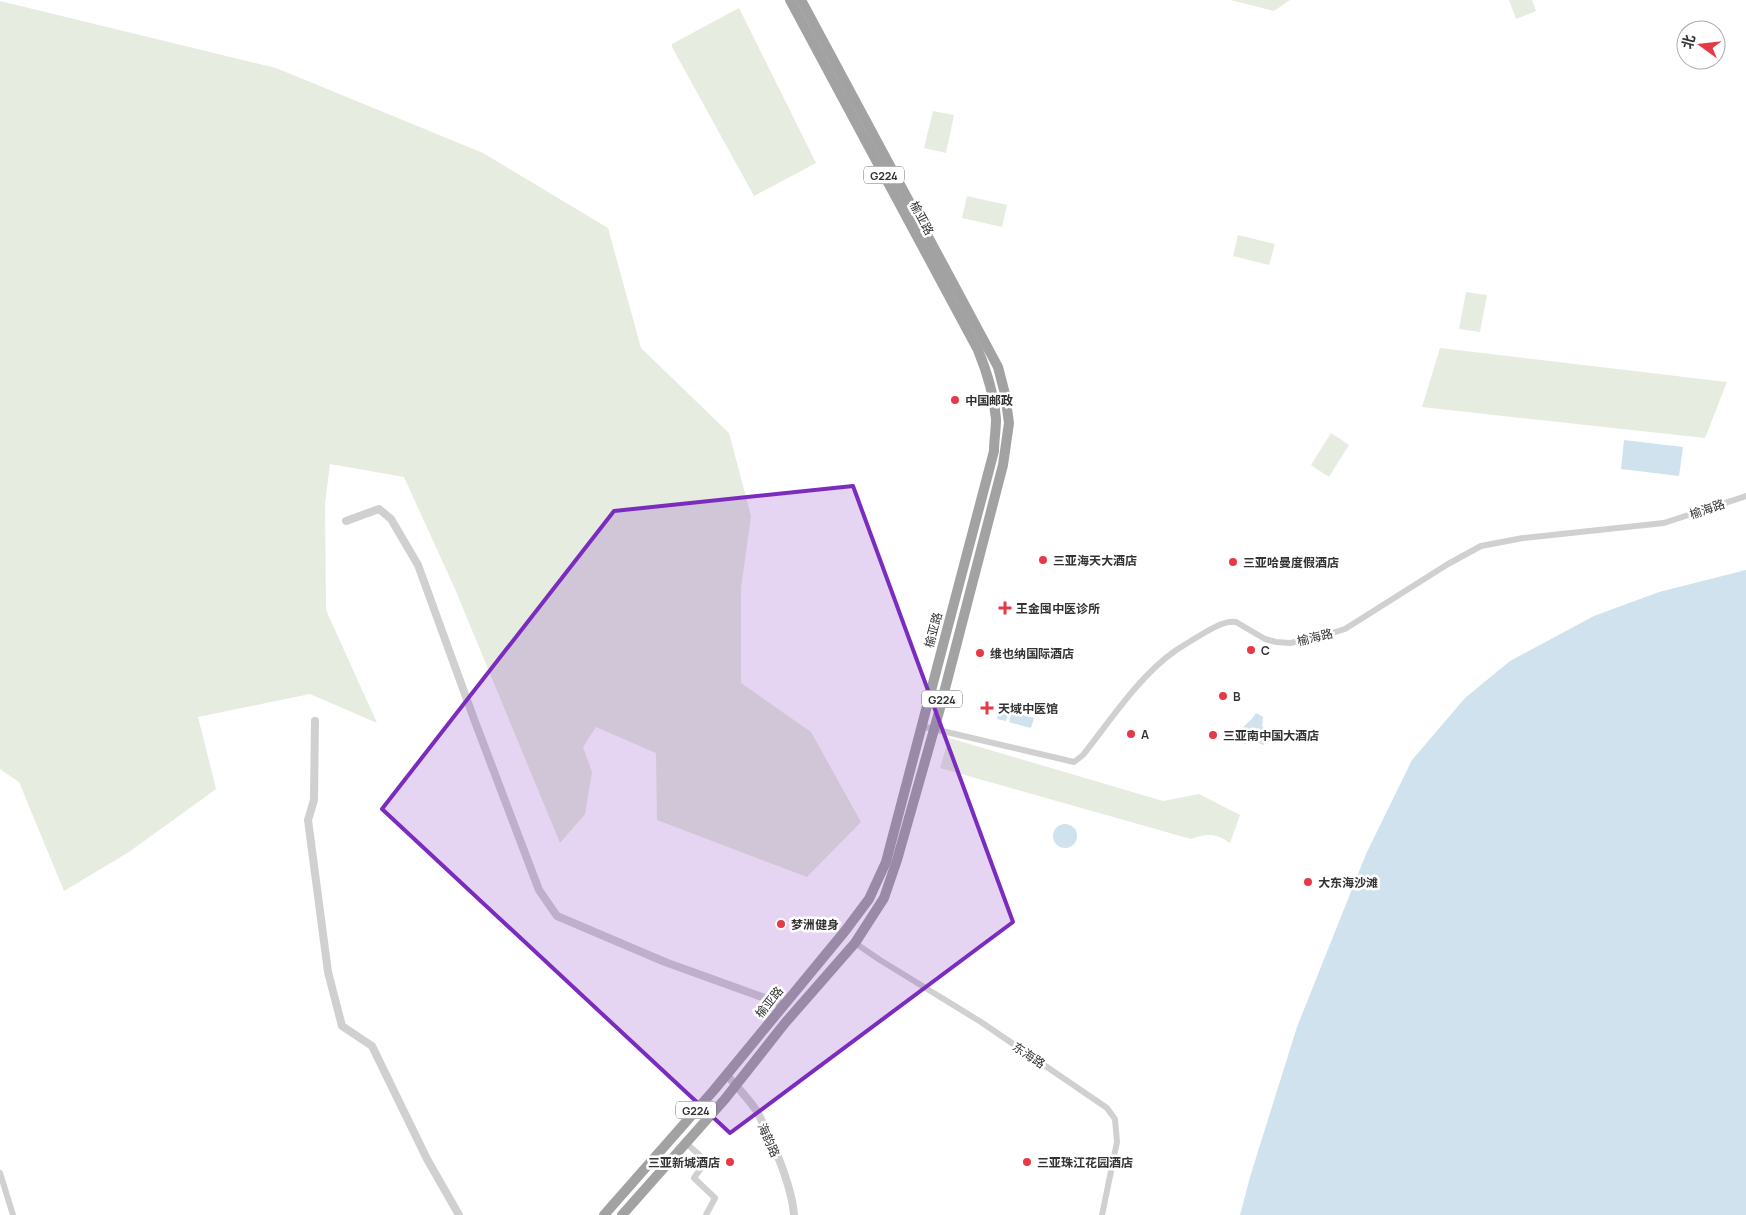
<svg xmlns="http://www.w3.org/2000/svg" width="1746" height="1215" viewBox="0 0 1746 1215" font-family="Manrope,'Noto Sans SC',sans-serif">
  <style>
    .green { fill: #e6ecdf }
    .water { fill: #cfe2ee }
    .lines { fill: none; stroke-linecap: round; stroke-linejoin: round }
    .minor { stroke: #d0d0d0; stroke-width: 6 }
    .tertiary { stroke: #d0d0d0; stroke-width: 8 }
    .trunk { stroke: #a2a2a2; stroke-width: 10 }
    .marked { fill: #7b2cbf; fill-opacity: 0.2; stroke: #7b2cbf; stroke-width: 4; stroke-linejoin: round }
    .poi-dot { fill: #e63946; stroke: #fff; stroke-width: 2 }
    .labels { text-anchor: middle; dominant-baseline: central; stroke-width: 5; stroke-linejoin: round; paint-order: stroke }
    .shield { fill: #fff; stroke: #707070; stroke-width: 1 }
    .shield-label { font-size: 11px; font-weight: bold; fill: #333 }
    .street-label { font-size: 12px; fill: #333; stroke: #fff }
    .poi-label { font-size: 12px; font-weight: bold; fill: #333; stroke: #fff; text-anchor: start }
  </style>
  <rect width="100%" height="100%" fill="#fff"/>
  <!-- green -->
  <g class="green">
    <path d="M1231,0h59l-16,11z"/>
    <path d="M1509,0h23l4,11 -20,8z"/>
    <path d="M0,1l276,67 207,85 125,75 33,120 88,85 22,83 -10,72v95l70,49 50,90 -54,55 -150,-57 -1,-67 -60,-26 -13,20 9,25 -7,42 -25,29 -105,-254 -51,-112 -74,-13 -5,40 1,106 51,113 -67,-29 -112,23 18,72 -87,63 -65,39 -45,-109 -19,-13z"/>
    <path d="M739,8l77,155 -62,33 -82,-149v-3z"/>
    <path d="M933,111l21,4 -8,38 -22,-5z"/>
    <path d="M967,196l40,9 -5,22 -40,-9z"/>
    <path d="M1238,235l37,9 -6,21 -36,-9z"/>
    <path d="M1466,292l21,3 -7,37 -21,-3z"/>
    <path d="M1440,348l287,34 -22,56 -283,-31z"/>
    <path d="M1331,433l18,12 -20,32 -18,-12z"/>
    <path d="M949,738l214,63 36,-7 41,21 -10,28c-13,-10 -24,-10 -39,-4l-251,-71z"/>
  </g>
  <!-- water -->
  <g class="water">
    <path d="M1624,440l59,7 -4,29 -58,-7z"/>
    <path d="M1746,570v645h-506l10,-38 47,-150 69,-173 46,-94 53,-62 45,-37 84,-45 65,-24z"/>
    <path d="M1000,706l10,3 -4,12 -9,-2z"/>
    <path d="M1012,712l22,6 -3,10 -22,-6z"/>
    <path d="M1256,713l7,4 -1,9 8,9 -6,10 -12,-4 -7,3 -9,-8c5,-9 15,-14 20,-23z"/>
    <circle cx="1065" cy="836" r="12"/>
  </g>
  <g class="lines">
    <!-- minor -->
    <g class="minor">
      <path d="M921,726l153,36 9,-7c27,-34 56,-79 92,-104 9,-6 19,-12 29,-18 9,-5 22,-13 32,-11l29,17 11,3 14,1 26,-5 29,-9 103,-65 33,-18 42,-8 141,-15 82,-27"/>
      <path d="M855,943l25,17 101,62 126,86 8,11 2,23 -15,73"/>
      <path d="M686,1143l20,18 -12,17 21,20 -9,17"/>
      <path d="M0,1173l13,42"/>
    </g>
    <!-- tertiary -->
    <g class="tertiary">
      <path d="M346,521l33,-12 12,10 27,46 56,154 65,171 18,26 108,46 119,43"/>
      <path d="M315,721l-1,79 -6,20 20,152 14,54 30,20 55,113 32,56"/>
      <path d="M726,1074c10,12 22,24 30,36 15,26 36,76 38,105"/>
    </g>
    <!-- trunk -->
    <g class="trunk">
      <path d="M604,1215l110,-125 131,-159 24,-32 17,-37 108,-411c0,-10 2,-21 2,-32 -2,-24 -9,-47 -18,-69l-188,-350"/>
      <path d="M622,1215l103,-116 60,-76 70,-80 29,-45 13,-38 42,-148 64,-247 6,-42 -4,-29 -7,-27 -197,-367"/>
    </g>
  </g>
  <!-- marked area -->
  <path class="marked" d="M853,486l160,436 -283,211 -348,-324 232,-298z"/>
  <!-- markers -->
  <g class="poi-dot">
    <circle cx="955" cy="400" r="5"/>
    <circle cx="1043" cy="560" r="5"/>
    <circle cx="1233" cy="562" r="5"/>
    <path d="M1002.5 600.5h5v5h5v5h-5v5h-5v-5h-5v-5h5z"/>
    <circle cx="1251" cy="650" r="5"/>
    <circle cx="980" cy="653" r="5"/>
    <circle cx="1223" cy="696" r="5"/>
    <path d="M984.5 700.5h5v5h5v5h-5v5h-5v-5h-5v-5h5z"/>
    <circle cx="1131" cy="734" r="5"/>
    <circle cx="1213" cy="735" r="5"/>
    <circle cx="1308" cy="882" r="5"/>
    <circle cx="781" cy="924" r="5"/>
    <circle cx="730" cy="1162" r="5"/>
    <circle cx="1027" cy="1162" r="5"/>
  </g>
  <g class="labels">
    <!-- shield labels -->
    <g class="shield">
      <rect x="864" y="166.5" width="40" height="17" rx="4"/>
      <rect x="922" y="690.5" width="40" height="17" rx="4"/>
      <rect x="676" y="1101.5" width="40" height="17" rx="4"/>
    </g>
    <g class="shield-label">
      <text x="884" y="175">G224</text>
      <text x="942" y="699">G224</text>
      <text x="696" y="1110">G224</text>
    </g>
    <!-- street labels -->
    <g class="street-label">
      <text transform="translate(922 218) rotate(62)">榆亚路</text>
      <text transform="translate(1707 509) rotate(-19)">榆海路</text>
      <text transform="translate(933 630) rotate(-75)">榆亚路</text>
      <text transform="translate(1315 637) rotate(-14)">榆海路</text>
      <text transform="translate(769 1002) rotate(-51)">榆亚路</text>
      <text transform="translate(1029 1055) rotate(34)">东海路</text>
      <text transform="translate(769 1140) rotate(66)">海韵路</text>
    </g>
    <!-- poi labels -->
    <g class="poi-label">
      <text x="965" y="400">中国邮政</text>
      <text x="1053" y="560">三亚海天大酒店</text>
      <text x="1243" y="562">三亚哈曼度假酒店</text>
      <text x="1016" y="608">王金囤中医诊所</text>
      <text x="1261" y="650">C</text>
      <text x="990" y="653">维也纳国际酒店</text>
      <text x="1233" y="696">B</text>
      <text x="998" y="708">天域中医馆</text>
      <text x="1141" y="734">A</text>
      <text x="1223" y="735">三亚南中国大酒店</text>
      <text x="1318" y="882">大东海沙滩</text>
      <text x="791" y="924">梦洲健身</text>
      <text x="720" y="1162" text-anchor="end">三亚新城酒店</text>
      <text x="1037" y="1162">三亚珠江花园酒店</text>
    </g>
  </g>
  <!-- north arrow -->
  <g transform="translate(1701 45) rotate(285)"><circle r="24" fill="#ffffff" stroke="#adadad"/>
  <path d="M0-4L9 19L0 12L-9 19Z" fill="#e63946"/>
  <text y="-8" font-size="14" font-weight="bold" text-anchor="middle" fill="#333333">北</text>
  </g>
</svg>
